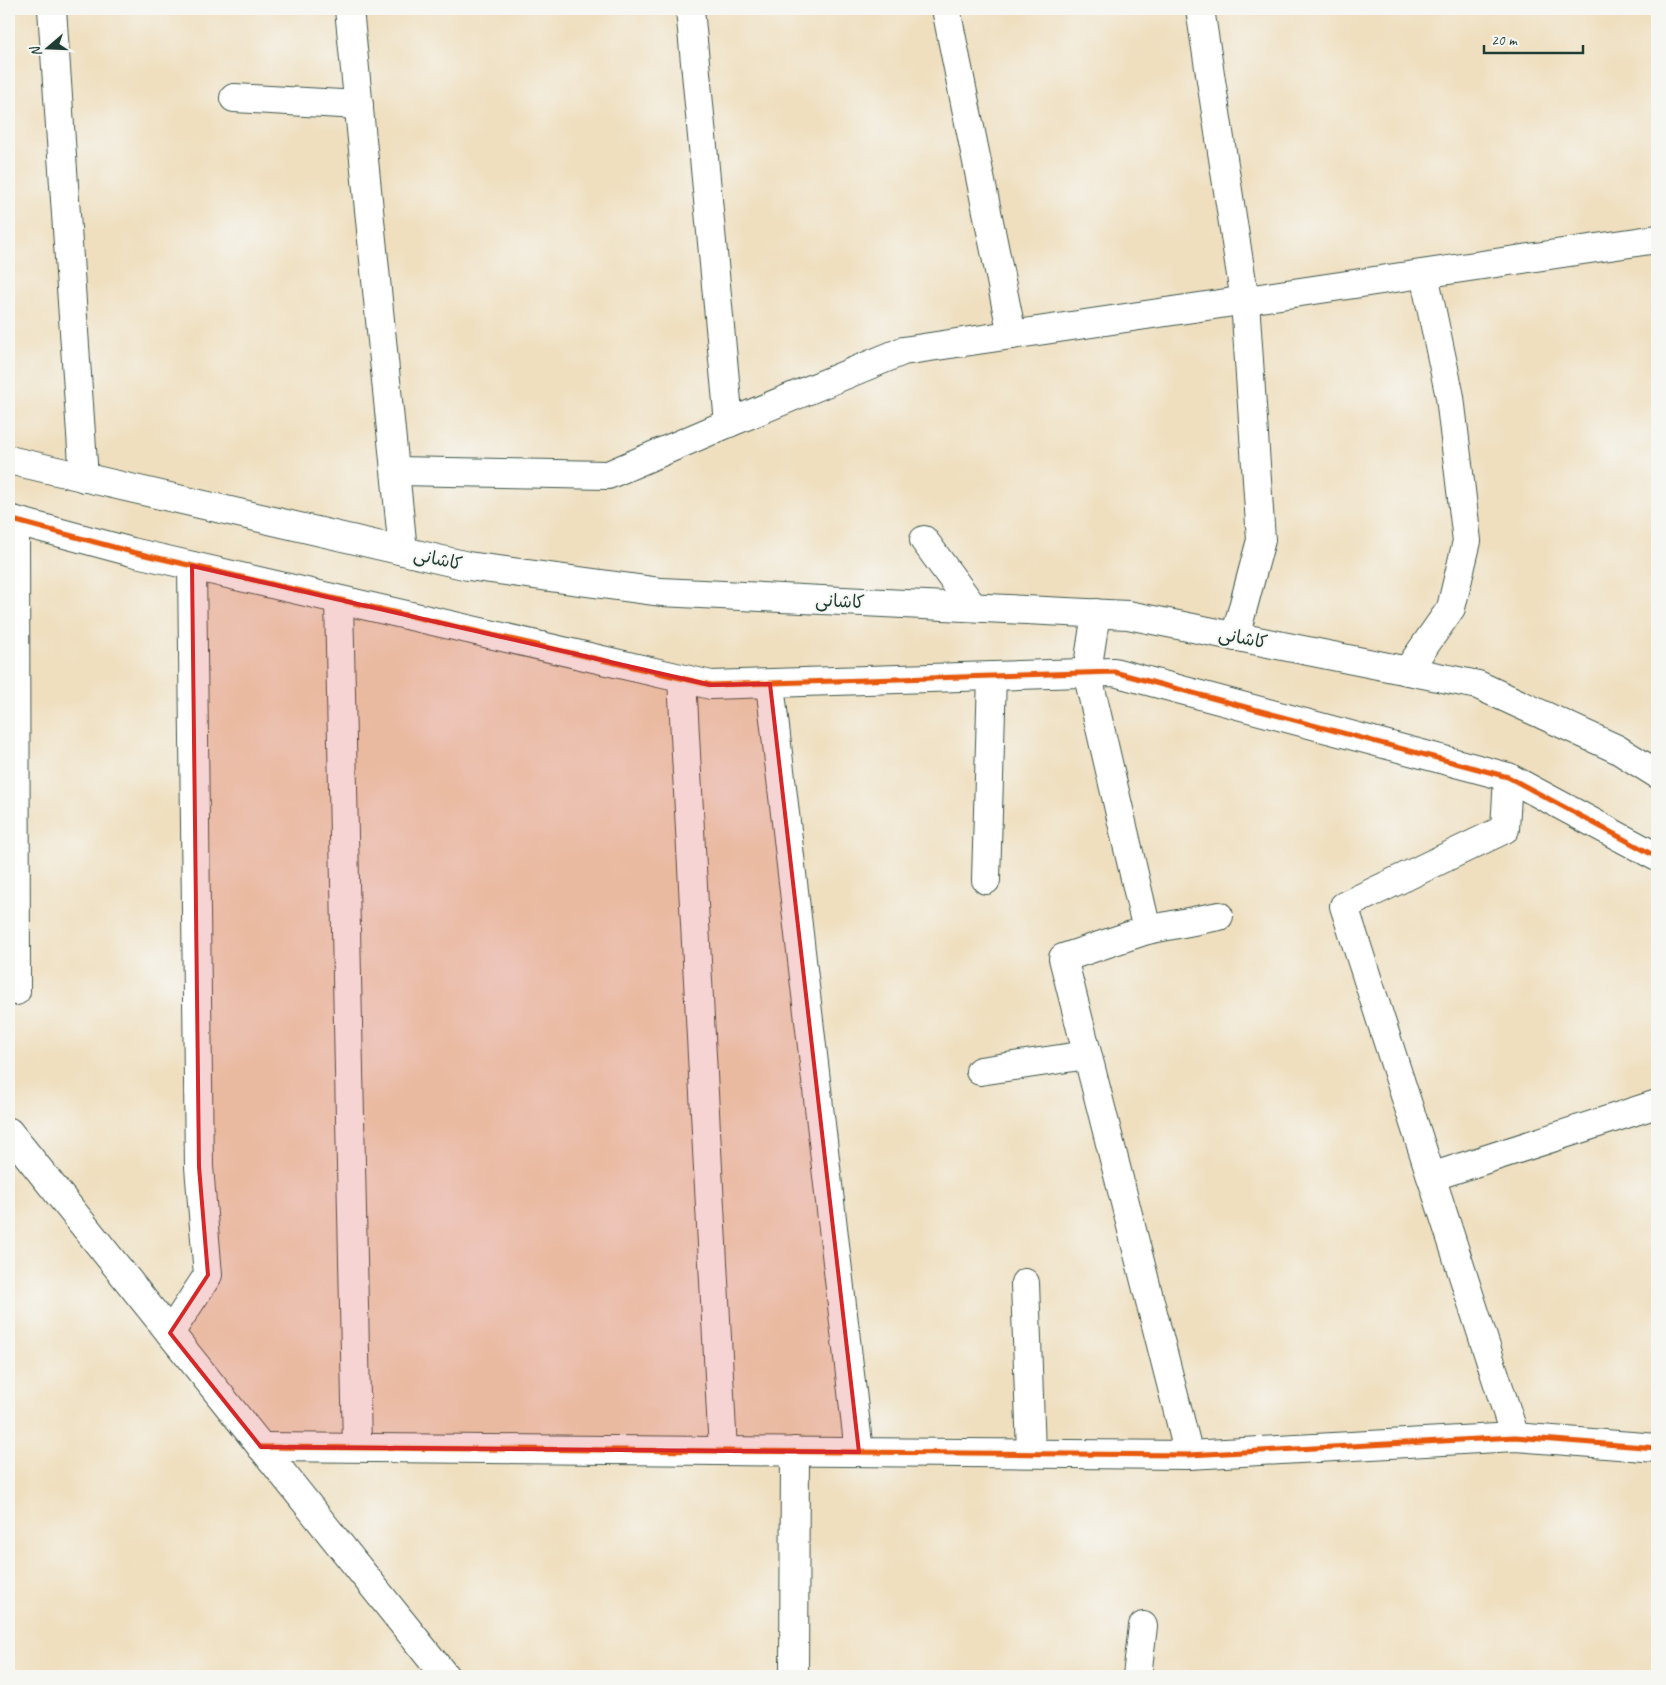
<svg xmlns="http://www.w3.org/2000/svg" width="1666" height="1685" viewBox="0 0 1666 1685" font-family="Caveat,'Playpen Sans Arabic',sans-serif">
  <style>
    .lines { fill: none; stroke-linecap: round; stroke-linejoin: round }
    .minor-casing { stroke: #3e5549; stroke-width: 30 }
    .minor { stroke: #fff; stroke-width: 28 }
    .cycleway-casing { stroke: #f6f6f2; stroke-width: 8 }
    .cycleway { stroke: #e8590c; stroke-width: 5 }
    .marked { fill: #d62828; fill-opacity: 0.2; stroke: #d62828; stroke-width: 4; stroke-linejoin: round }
    .labels { text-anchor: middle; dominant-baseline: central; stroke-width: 4; stroke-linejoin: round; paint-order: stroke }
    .street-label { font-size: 18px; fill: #1f3d34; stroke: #f6f6f2 }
  </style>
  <rect width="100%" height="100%" fill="#f6f6f2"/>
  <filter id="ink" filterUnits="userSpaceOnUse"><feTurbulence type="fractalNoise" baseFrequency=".02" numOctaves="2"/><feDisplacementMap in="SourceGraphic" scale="10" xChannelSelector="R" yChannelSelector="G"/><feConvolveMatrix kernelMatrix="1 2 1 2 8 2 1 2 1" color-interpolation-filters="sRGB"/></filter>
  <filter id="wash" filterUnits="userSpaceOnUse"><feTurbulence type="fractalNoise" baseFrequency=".0096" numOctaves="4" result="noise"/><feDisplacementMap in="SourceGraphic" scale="20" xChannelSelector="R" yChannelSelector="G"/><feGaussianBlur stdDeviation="1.12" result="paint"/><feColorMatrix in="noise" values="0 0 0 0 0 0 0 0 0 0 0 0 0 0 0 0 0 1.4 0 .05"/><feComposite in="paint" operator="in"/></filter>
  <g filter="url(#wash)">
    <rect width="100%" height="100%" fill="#efdfbf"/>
  </g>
  <g filter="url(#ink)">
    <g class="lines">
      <defs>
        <g id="minor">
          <path d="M52,9l32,469"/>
          <path d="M349,9l54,542"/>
          <path d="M690,9l39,414"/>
          <path d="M946,9l66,326"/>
          <path d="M1200,9l45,292 16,239 -26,97"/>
          <path d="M234,98l125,7"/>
          <path d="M9,460l459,106 193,26 467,23 350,70 139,64 40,25"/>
          <path d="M396,471l212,4 121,-52 174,-72 754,-112"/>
          <path d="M9,519l123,33 579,133 403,-13 394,105 149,80"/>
          <path d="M15,521l1,470"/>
          <path d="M924,540l49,67"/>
          <path d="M339,600l18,847"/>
          <path d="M1096,613l-9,59 60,258"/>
          <path d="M1407,671l44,-63 16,-67 -17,-144 -26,-123"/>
          <path d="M682,679l41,772"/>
          <path d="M770,684l89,768"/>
          <path d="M1508,777l-3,52 -161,77 171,531"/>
          <path d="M986,880l6,-204"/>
          <path d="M980,1071l107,-16"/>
          <path d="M9,1132l436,544"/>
          <path d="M1431,1177l226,-73"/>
          <path d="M1025,1283l6,170"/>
          <path d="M170,1333l38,-58 -9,-108 -7,-601"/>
          <path d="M261,1447l928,8 326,-18 142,11"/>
          <path d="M1189,1455l-126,-497 84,-28 72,-14"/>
          <path d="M794,1676l1,-225"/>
          <path d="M1137,1676l6,-50"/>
        </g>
      </defs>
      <!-- minor casing -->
      <use href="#minor" class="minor-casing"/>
      <!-- minor -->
      <use href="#minor" class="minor"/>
      <defs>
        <g id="cycleway">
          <path d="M9,519l123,33 579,133 403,-13 394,105 149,80"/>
          <path d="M261,1447l928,8 326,-18 142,11"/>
        </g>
      </defs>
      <!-- cycleway casing -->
      <use href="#cycleway" class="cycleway-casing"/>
      <!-- cycleway -->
      <use href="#cycleway" class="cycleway"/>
    </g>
  </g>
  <!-- marked area -->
  <path class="marked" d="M192,566l519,119 59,-1 89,768 -598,-5 -91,-114 38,-58 -9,-108z"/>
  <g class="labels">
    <!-- street labels -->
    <g class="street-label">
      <text transform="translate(438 559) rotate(12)">کاشانی</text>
      <text transform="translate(840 601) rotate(3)">کاشانی</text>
      <text transform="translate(1243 638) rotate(11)">کاشانی</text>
    </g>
  </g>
  <!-- margin -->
  <rect width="1666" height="1685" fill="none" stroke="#f6f6f2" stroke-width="30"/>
  <!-- north arrow -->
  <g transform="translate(48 48) rotate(251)" stroke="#f6f6f2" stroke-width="4" paint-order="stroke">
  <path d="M0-4L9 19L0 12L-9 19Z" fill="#1f3d34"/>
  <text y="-8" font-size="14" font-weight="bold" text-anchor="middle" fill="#1f3d34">N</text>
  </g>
  <!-- scale -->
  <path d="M1484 45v8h99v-8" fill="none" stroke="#1f3d34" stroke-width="2.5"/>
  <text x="1491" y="45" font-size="15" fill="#1f3d34" stroke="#f6f6f2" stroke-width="4" paint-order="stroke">20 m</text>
</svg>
